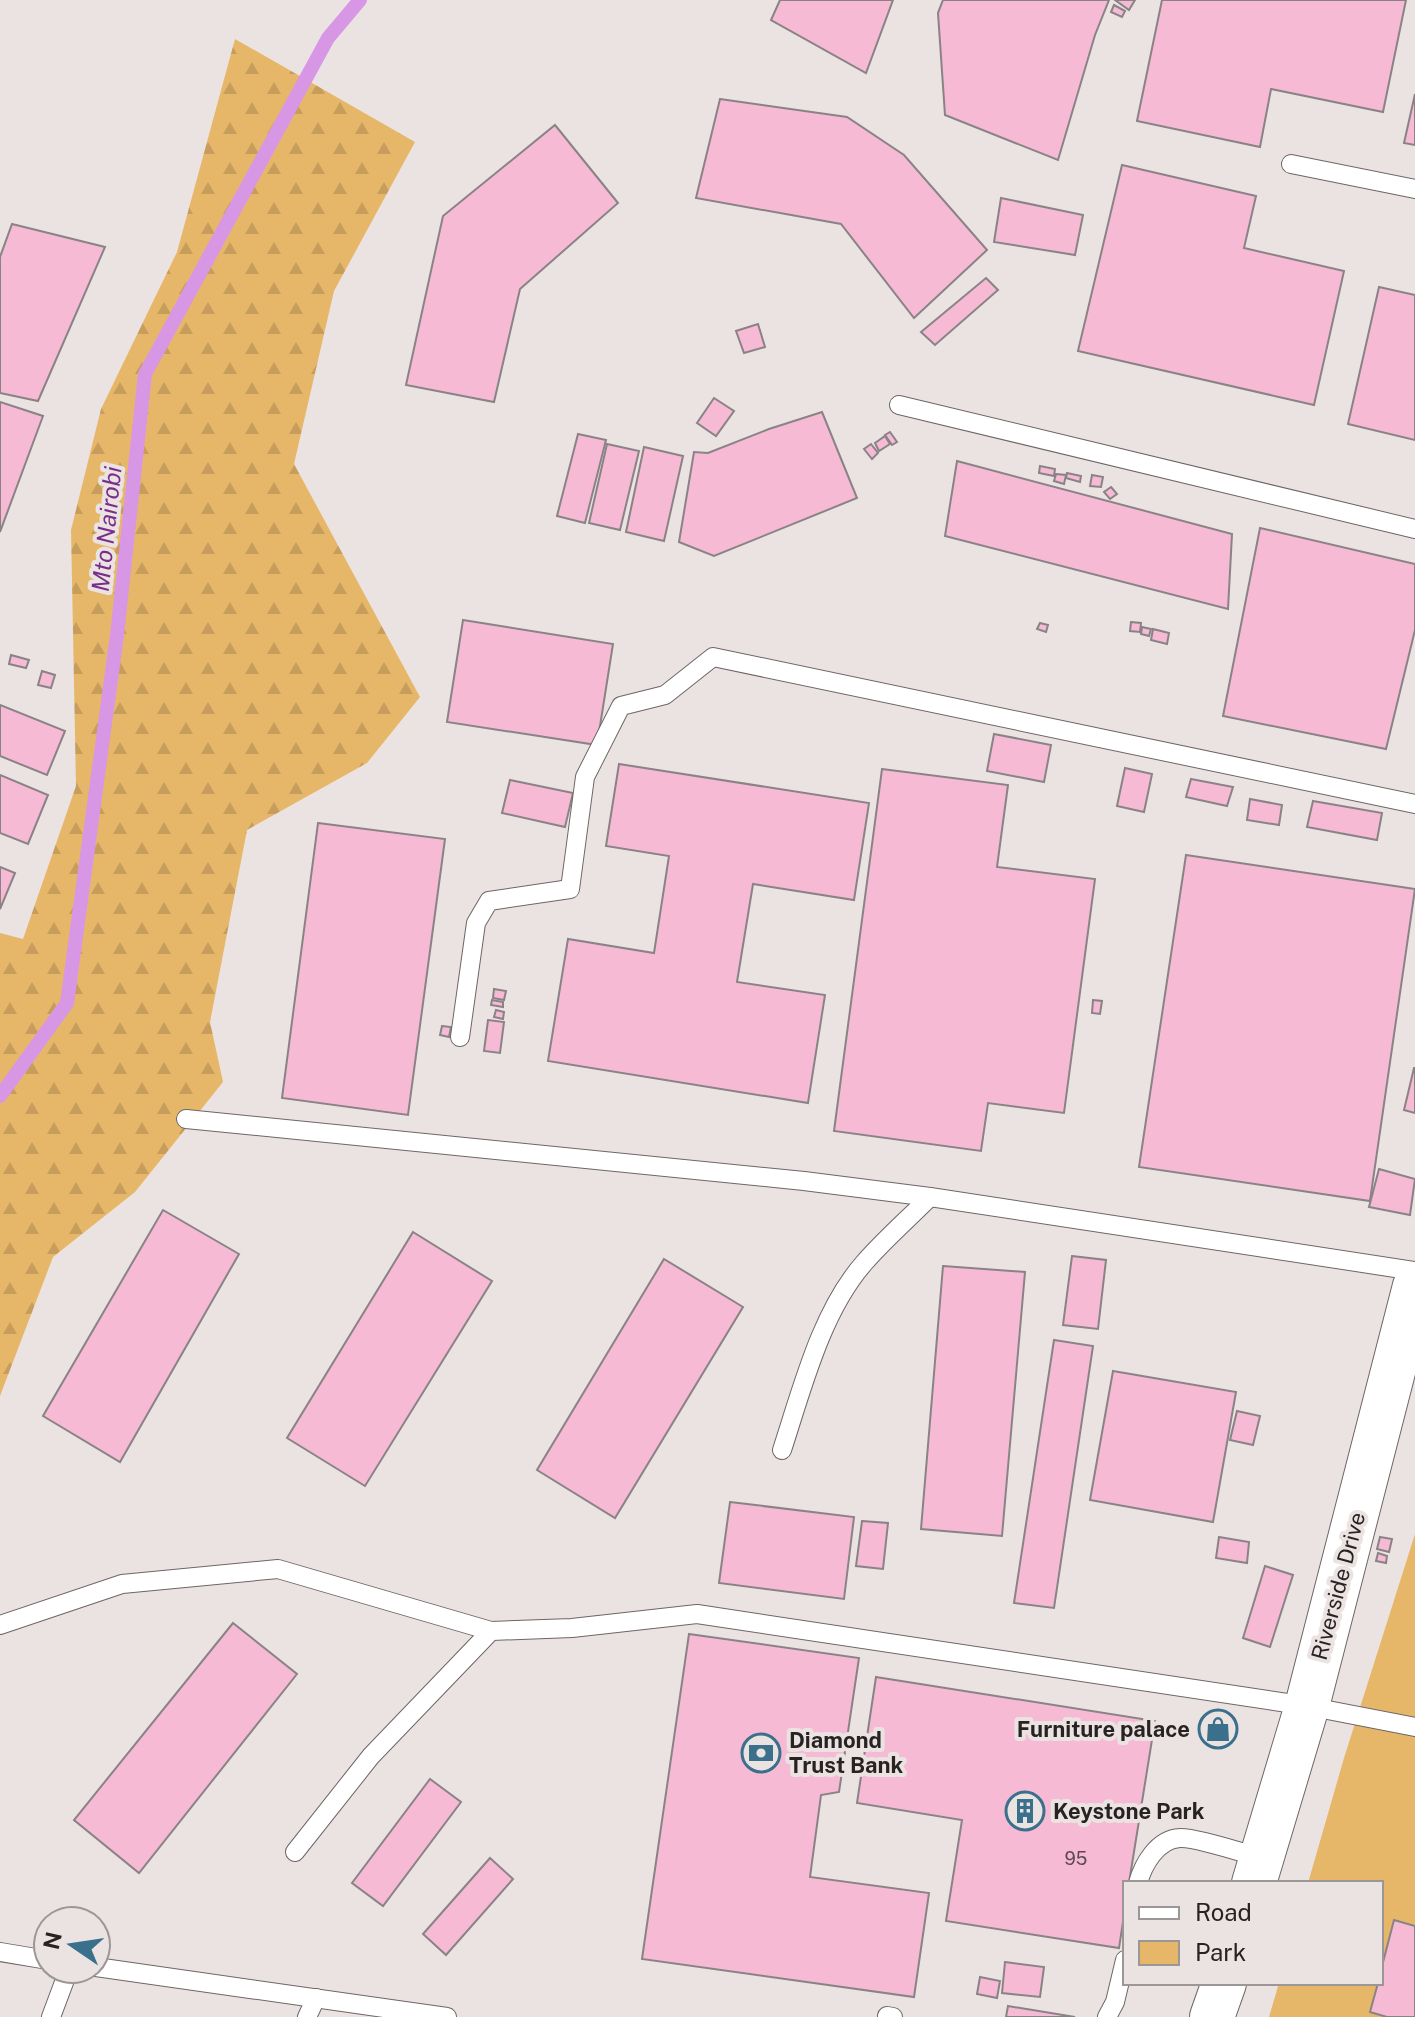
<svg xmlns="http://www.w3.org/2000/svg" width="1415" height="2017" viewBox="0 0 1415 2017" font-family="'Public Sans',sans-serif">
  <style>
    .forest { fill: url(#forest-firs) }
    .green { fill: #e7b769 }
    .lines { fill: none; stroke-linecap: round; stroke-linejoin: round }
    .stream { stroke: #d797e5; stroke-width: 14 }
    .building { fill: #f6bad5; stroke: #8a8386; stroke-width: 2 }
    .lane-casing { stroke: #6e6666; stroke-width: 20 }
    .secondary-casing { stroke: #6e6666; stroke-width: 46 }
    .lane { stroke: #fff; stroke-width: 18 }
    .secondary { stroke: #fff; stroke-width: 44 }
    .labels { text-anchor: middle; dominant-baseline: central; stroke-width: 8; stroke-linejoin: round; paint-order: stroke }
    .number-label { font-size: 18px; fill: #5b4950 }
    .street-label { font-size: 22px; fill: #272323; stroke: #ebe2e2 }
    .poi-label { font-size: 22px; font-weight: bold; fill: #272323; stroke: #ebe2e2; text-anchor: start }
    .water-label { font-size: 24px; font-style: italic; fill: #7a2e8a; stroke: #ebe2e2 }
  </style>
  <defs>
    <pattern id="forest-firs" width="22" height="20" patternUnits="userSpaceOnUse" patternTransform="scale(2)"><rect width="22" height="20" fill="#e7b769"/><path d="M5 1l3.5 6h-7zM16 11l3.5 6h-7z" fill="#c69d5b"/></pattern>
  </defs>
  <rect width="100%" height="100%" fill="#ebe2e2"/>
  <!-- forest -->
  <path class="forest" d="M235,39l180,103 -81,149 -40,173 126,233 -53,66 -120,67 -37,192 13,60 -88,110 -82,65 -53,139v-463l23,6 53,-153 -5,-256 30,-121 76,-157z"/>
  <!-- green -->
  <path class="green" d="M1415,1534v483h-146l10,-34h102v-100h-73l36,-125z"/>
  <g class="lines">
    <!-- stream -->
    <path class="stream" d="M0,1096l67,-93 50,-368 28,-261 183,-336 32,-38"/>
  </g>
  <!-- building -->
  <g class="building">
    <path d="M780,0h113l-27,73 -95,-53z"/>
    <path d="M943,0h166l-14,35 -37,125 -113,-45 -7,-102z"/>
    <path d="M1115,0h20l-6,10z"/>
    <path d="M1162,0h244l-23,112 -112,-23 -11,58 -123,-26z"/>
    <path d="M1114,5l11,6 -3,6 -11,-5z"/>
    <path d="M1415,94v51l-11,-2z"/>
    <path d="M720,99l127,18 57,38 83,95 -73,68 -73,-94 -145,-26z"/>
    <path d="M555,125l63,78 -98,86 -26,113 -88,-17 37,-169z"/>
    <path d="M1122,165l134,31 -12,52 100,23 -30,134 -236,-54z"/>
    <path d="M1001,198l82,17 -8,40 -81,-13z"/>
    <path d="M12,224l93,23 -67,154 -38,-8v-136z"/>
    <path d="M986,278l12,12 -63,55 -14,-13z"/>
    <path d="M1379,287l36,8v145l-67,-16z"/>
    <path d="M758,324l7,23 -21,6 -8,-22z"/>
    <path d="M714,398l20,13 -18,25 -19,-13z"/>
    <path d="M0,402l43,14 -43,116z"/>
    <path d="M822,412l35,86 -143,58 -35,-14 15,-90 14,1 61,-24z"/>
    <path d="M890,432l7,10 -5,3 -7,-10z"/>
    <path d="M578,434l28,6 -21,83 -28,-7z"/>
    <path d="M885,436l5,8 -11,7 -4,-8z"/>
    <path d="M607,444l32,7 -19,79 -31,-7z"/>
    <path d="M871,444l7,9 -6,6 -8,-10z"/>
    <path d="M644,447l39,9 -19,85 -38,-9z"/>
    <path d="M957,461l275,73 -4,75 -283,-73z"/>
    <path d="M1040,466l15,3 -1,7 -15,-3z"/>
    <path d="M1067,473l14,3 -1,6 -14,-4z"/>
    <path d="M1056,474l10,1 -2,9 -10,-3z"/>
    <path d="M1092,475l11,2 -2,10 -11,-1z"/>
    <path d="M1111,487l6,7 -7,5 -6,-7z"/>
    <path d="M1260,528l155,36v66l-29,119 -163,-33z"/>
    <path d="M463,620l150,24 -16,101 -150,-23z"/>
    <path d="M1131,622l10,1 -1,9 -10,-1z"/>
    <path d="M1040,623l8,2 -2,7 -9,-3z"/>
    <path d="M1142,627l9,2 -2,7 -8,-2z"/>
    <path d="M1153,629l16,4 -2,11 -16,-4z"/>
    <path d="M11,655l18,5 -3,8 -17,-4z"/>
    <path d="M42,671l13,4 -4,13 -13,-3z"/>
    <path d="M0,705l65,26 -18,44 -47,-19z"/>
    <path d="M994,734l57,11 -7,37 -57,-11z"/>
    <path d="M619,764l250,39 -15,97 -101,-16 -16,98 88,13 -17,108 -260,-42 20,-122 86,14 15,-97 -63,-10z"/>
    <path d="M1125,768l27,6 -8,38 -27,-6z"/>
    <path d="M882,769l126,16 -11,82 98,12 -31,234 -76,-10 -7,48 -147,-20z"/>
    <path d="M0,775l48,20 -20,49 -28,-11z"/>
    <path d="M1191,779l42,8 -6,19 -41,-9z"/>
    <path d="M510,780l63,13 -8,34 -63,-14z"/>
    <path d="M1250,799l32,6 -3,20 -32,-5z"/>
    <path d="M1313,801l69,12 -5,27 -70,-13z"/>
    <path d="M318,823l127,16 -37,276 -126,-17z"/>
    <path d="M1186,855l229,34 -45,312 -231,-34z"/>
    <path d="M0,867l15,6 -15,36z"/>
    <path d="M494,989l12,2 -2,9 -11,-2z"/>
    <path d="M492,1000l11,2v5l-12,-2z"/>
    <path d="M1093,1000l9,1 -2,13 -8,-1z"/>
    <path d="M496,1010l8,2 -1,7 -9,-2z"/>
    <path d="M488,1020l16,2 -4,31 -16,-2z"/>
    <path d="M442,1026l9,1 -2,10 -9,-2z"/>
    <path d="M1414,1068h1v45l-11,-3z"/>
    <path d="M1379,1169l36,10 -5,36 -41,-8z"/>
    <path d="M163,1210l76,44 -119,208 -77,-46z"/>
    <path d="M413,1232l79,49 -127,205 -78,-48z"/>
    <path d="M1072,1256l34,4 -8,69 -35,-4z"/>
    <path d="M664,1259l79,48 -128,211 -78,-48z"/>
    <path d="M943,1266l82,6 -23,264 -81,-7z"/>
    <path d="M1054,1340l39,6 -39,262 -40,-5z"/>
    <path d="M1113,1371l123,21 -23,130 -123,-22z"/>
    <path d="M1237,1411l23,5 -7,29 -23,-5z"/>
    <path d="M730,1502l124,15 -10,82 -125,-16z"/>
    <path d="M862,1521l26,2 -5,46 -27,-3z"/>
    <path d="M1219,1537l30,5 -2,21 -31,-5z"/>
    <path d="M1380,1537l12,2 -3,13 -12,-3z"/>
    <path d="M1378,1553l9,3 -1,7 -10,-2z"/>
    <path d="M1265,1566l28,9 -23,72 -27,-9z"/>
    <path d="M233,1623l64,51 -158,199 -65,-53z"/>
    <path d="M689,1634l170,24 -20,134 -18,3 -11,82 119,16 -15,104 -272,-38z"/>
    <path d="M876,1677l279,44 -26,162h-4v26l-6,39 -173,-27 16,-101 -105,-17z"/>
    <path d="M430,1779l31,23 -78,104 -31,-23z"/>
    <path d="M490,1858l23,21 -67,76 -23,-21z"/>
    <path d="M1394,1920l21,6v91h-28l-17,-5 8,-29h3v-13z"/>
    <path d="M1005,1962l39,5 -4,30 -38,-4z"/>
    <path d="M980,1977l20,4 -3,17 -20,-4z"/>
    <path d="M1008,2006l67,11h-69z"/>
  </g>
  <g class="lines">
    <defs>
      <g id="lane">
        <path d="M1291,164l124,25"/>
        <path d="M899,405l516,124"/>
        <path d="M460,1037l16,-114 13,-22 81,-12 15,-112 36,-71 44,-11 48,-38 702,147"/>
        <path d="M186,1119l618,62 126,16 485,74"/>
        <path d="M782,1450c20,-61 39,-138 82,-187 20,-23 44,-44 66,-66"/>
        <path d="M0,1625l122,-41 156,-15 213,62 81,-3 125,-14 610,92 108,21"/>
        <path d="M295,1852l76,-96 120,-125"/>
        <path d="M1138,1883c5,-18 19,-44 42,-45 15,-1 64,15 81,20"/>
        <path d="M0,1952l48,8"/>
        <path d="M96,1967l351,50"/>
        <path d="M887,2016l6,1"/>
        <path d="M51,2017l18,-48"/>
        <path d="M307,2017l9,-19"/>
        <path d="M1107,2017l8,-15 10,-42"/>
      </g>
      <g id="secondary">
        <path d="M1254,1883l53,-177 108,-420"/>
        <path d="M1212,2017l12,-34"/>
      </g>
    </defs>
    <!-- lane casing -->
    <use href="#lane" class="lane-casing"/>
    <!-- secondary casing -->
    <use href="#secondary" class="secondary-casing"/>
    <!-- lane -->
    <use href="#lane" class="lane"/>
    <!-- secondary -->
    <use href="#secondary" class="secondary"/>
  </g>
  <!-- icons -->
  <defs>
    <symbol id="shop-ring" viewBox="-11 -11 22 22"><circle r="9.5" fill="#ebe2e2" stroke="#3a708b" stroke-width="1.5"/><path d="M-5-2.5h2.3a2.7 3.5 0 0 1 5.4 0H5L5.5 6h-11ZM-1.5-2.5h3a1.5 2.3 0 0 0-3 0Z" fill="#3a708b"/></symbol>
    <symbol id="bank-ring" viewBox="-11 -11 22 22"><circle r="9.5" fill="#ebe2e2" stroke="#3a708b" stroke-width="1.5"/><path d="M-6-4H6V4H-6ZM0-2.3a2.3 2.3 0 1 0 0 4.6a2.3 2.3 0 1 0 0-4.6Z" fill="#3a708b"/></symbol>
    <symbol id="building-ring" viewBox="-11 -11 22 22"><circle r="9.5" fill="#ebe2e2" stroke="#3a708b" stroke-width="1.5"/><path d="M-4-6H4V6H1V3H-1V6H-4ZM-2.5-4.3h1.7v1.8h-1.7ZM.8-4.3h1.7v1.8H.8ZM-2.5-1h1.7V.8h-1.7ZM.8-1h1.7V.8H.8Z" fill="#3a708b"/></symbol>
  </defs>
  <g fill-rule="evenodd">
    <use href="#shop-ring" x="1196" y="1707" width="44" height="44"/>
    <use href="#bank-ring" x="739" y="1731" width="44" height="44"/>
    <use href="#building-ring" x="1003" y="1789" width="44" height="44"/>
  </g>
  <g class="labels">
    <!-- number labels -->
    <g class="number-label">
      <text x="1076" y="1858">95</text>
    </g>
    <!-- street labels -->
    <g class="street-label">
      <text transform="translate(1338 1586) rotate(-75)">Riverside Drive</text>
    </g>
    <!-- poi labels -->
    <g class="poi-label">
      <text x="1190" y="1729" text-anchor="end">Furniture palace</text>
      <text x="789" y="1740">Diamond<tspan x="789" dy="25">Trust Bank</tspan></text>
      <text x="1053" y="1811">Keystone Park</text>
    </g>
    <!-- water labels -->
    <g class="water-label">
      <text transform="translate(106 529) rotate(-84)">Mto Nairobi</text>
    </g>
  </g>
  <!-- legend -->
  <rect x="1123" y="1881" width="260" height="104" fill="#ebe2e2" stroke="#9d9696" stroke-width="2"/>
  <rect x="1139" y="1907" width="40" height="12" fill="#ffffff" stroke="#9d9696" stroke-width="2"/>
  <text x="1195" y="1921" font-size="24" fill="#272323">Road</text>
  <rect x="1139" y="1941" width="40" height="24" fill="#e7b769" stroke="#9d9696" stroke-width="2"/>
  <text x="1195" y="1961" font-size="24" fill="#272323">Park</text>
  <!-- north arrow -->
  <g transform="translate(72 1945) rotate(283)"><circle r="38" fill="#ebe2e2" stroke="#9d9696" stroke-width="2"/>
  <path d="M0-6L14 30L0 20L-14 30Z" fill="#3a708b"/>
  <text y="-12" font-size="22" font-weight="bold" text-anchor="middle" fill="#272323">N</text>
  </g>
</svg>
